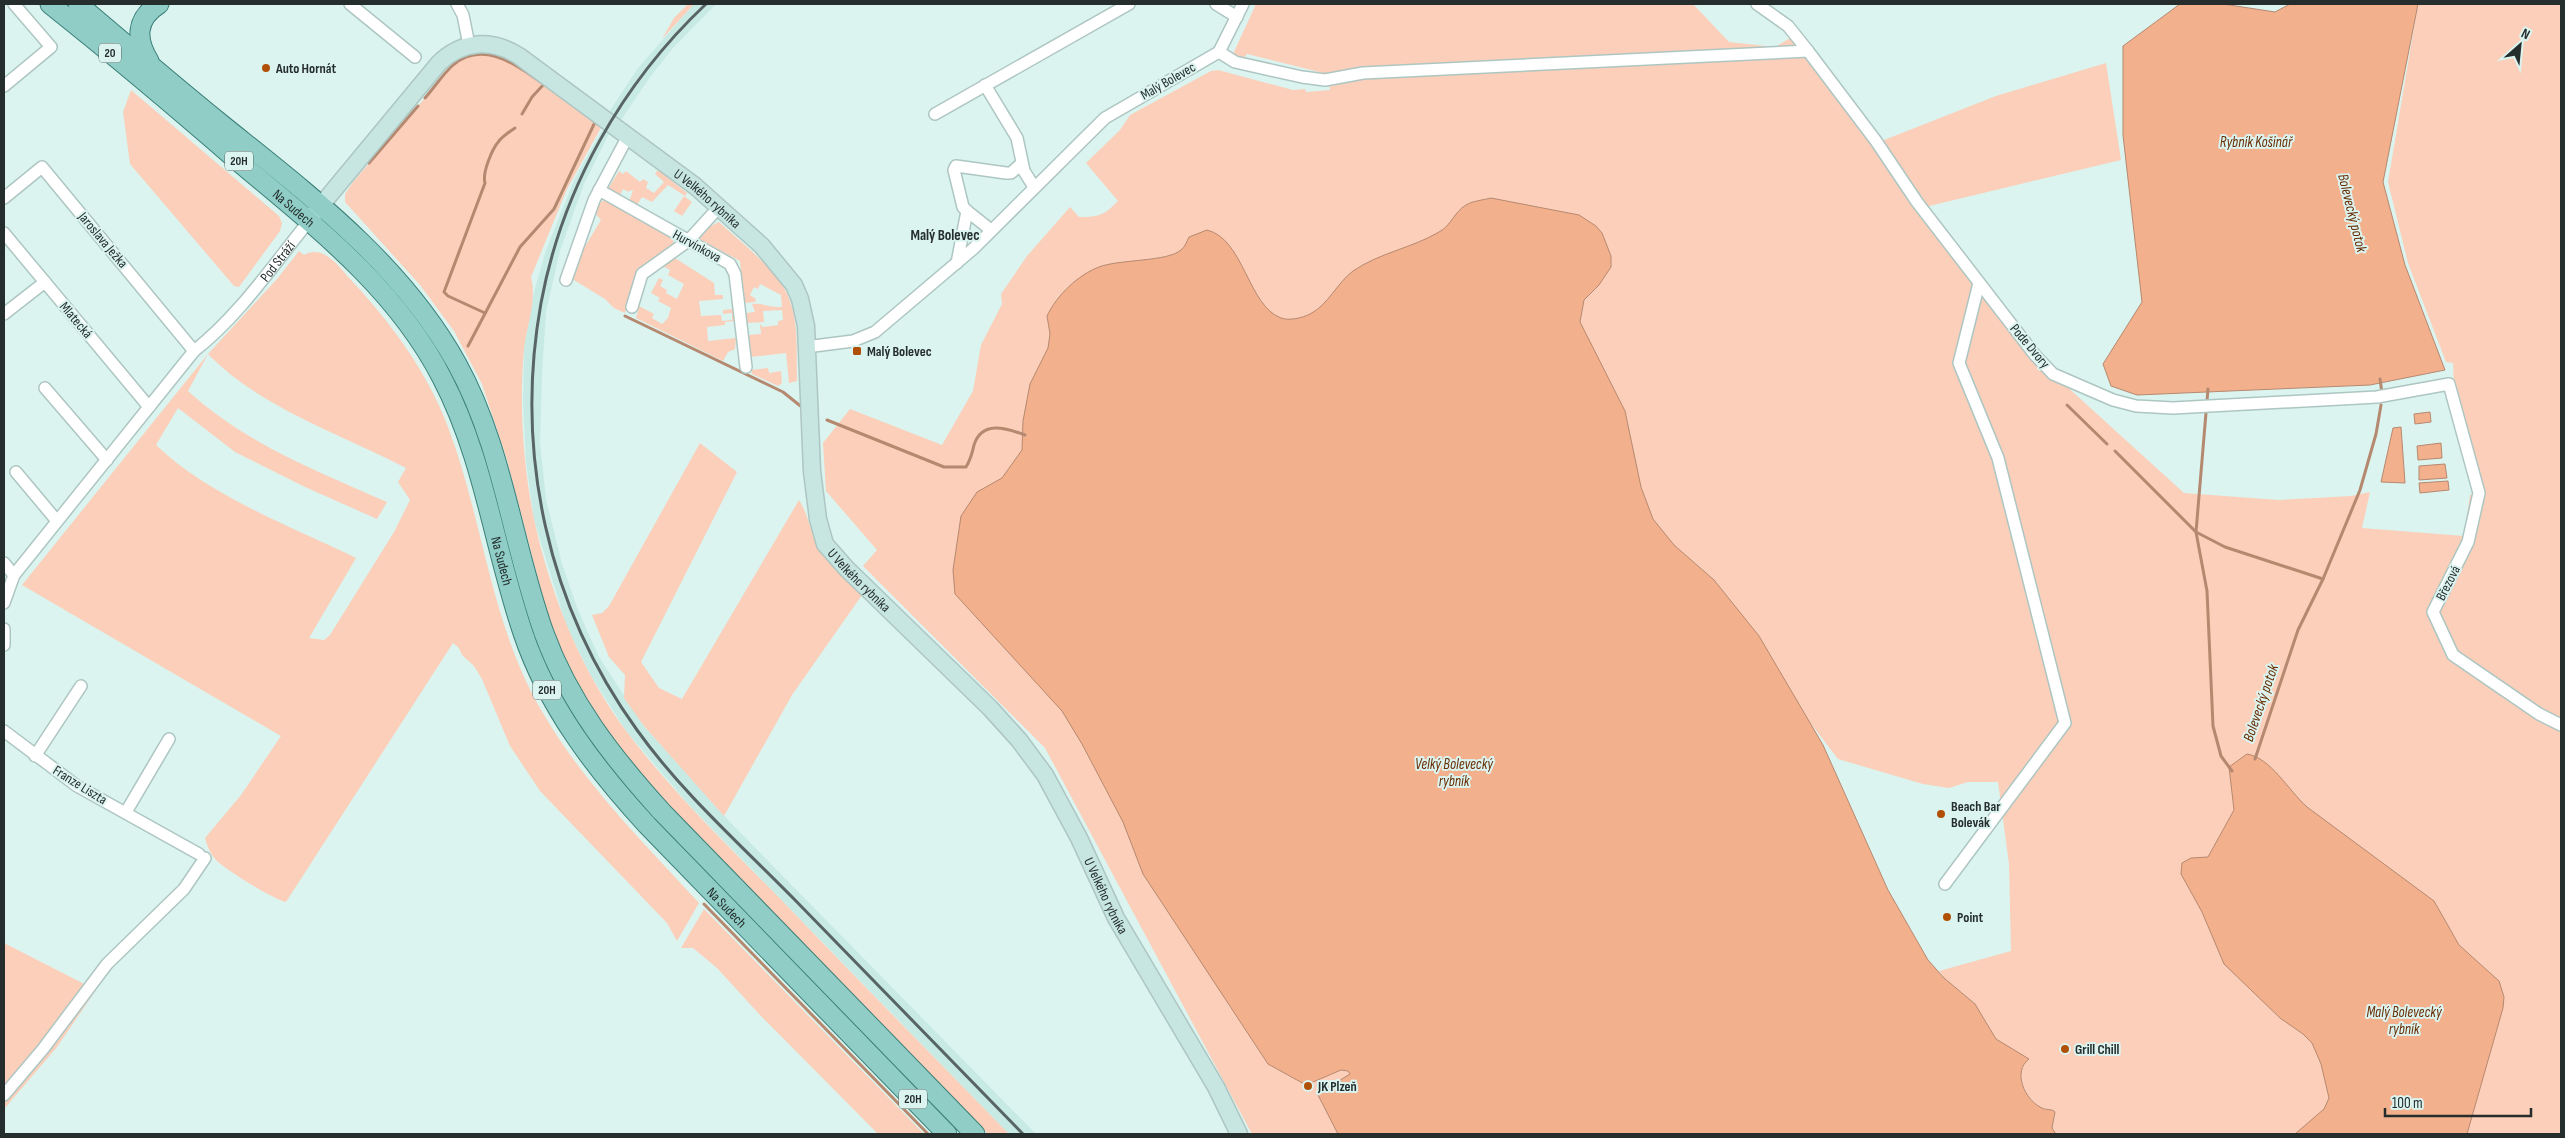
<svg xmlns="http://www.w3.org/2000/svg" width="2565" height="1138" viewBox="0 0 2565 1138" font-family="'Sofia Sans Condensed',sans-serif">
  <style>
    .built { fill: #c8eae5 }
    .green { fill: #fbcfb9; fill-rule: evenodd }
    .water { fill: #f3b08d; stroke: #b58970 }
    .lines { fill: none; stroke-linecap: round; stroke-linejoin: round }
    .stream { stroke: #b58970; stroke-width: 3 }
    .street-casing { stroke: #aec6c2; stroke-width: 14 }
    .secondary-casing { stroke: #aec6c2; stroke-width: 19 }
    .primary-casing { stroke: #3a7f78; stroke-width: 21 }
    .street { stroke: #fff; stroke-width: 11 }
    .secondary { stroke: #c7e6e2; stroke-width: 16 }
    .primary { stroke: #8fcdc6; stroke-width: 19 }
    .rail { stroke: #586564; stroke-width: 3 }
    .poi-dot { fill: #b05007; stroke: #dbf4f0; stroke-width: 2 }
    .labels { text-anchor: middle; dominant-baseline: central; stroke-width: 4; stroke-linejoin: round; paint-order: stroke }
    .shield { fill: #dbf4f0; stroke: #5c6968; stroke-width: 1 }
    .shield-label { font-size: 12px; font-weight: bold; fill: #252e2d }
    .poi-label { font-size: 14px; font-weight: bold; fill: #252e2d; stroke: #dbf4f0; text-anchor: start }
    .street-label { font-size: 14px; fill: #252e2d; stroke: #dbf4f0 }
    .water-label { font-size: 15px; font-style: italic; fill: #682d04; stroke: #dbf4f0 }
    .neighbourhood-label { font-size: 15px; font-weight: bold; fill: #252e2d; stroke: #dbf4f0 }
  </style>
  <rect width="100%" height="100%" fill="#dbf4f0"/>
  <!-- built -->
  <g class="built">
    <path d="M694,4h22l-43,44 -23,29 -29,43 -12,-8 29,-44z"/>
    <path d="M602,130l7,4 -25,50 -24,67 -14,61 -4,62 -2,68 6,57 16,65 16,46 21,47 45,69 85,95 307,313h-27l-319,-328 -64,-75 -35,-55 -25,-51 -32,-105 -8,-58 -3,-60 1,-54 10,-56 12,-42 29,-72z"/>
  </g>
  <!-- green -->
  <g class="green">
    <path d="M688,4h6l-32,35 12,-21z"/>
    <path d="M1256,4h437l36,38 46,5 17,-10 89,107 3,-4 112,-44 110,-33 15,97 -196,47 128,167 131,119 95,7 72,-4 19,-4 -8,36 102,8 6,-41 9,-2 -24,-84 -2,-46 -7,-1 -38,-99 -20,-81 30,-178h143v1130h-117l-153,-148 59,148h-294l-4,-6 3,-13 -2,-5c-4,-1 -9,-1 -12,-2 -15,-9 -29,-36 -13,-48l-32,-21 -21,-35 -31,-26 -5,-7 72,-20 -2,-87 -11,-82h-30l-19,6 -26,-4 -85,-25 -164,-214 -13,-13 -25,19 -47,-209 -9,-20 2,-13 -355,693 4,7 34,-14 154,139h-167l-207,-386 -182,-182 14,-16 -51,-59 -3,-48 27,-34 92,36 31,-54 8,-46 21,-41 -1,-10 26,-38 43,-49 9,10c21,0 25,-2 39,-16l-32,-38 34,-33 10,-15 81,-44 7,-1 75,20 12,-1 1,3 24,-2 -3,-16 -80,-20 -5,6 -9,-6z"/>
    <path d="M484,54l20,4 99,66 -36,65 -36,88c6,25 -4,47 -7,72 -5,55 -1,116 10,170 16,75 47,152 93,213 49,65 109,121 165,179 72,75 145,149 217,223h-21l-9,-9 -294,-300 -53,-58 -46,-64 -33,-67 -46,-176 -25,-76 -28,-53 -34,-46 -75,-83v-8l8,-12 100,-117 14,-8z"/>
    <path d="M131,90l148,126 3,7 -2,8 -41,56 -5,-1 -104,-122 -7,-52z"/>
    <path d="M658,170l29,23 -2,3 -17,-11 -16,17 -10,-5 -5,8 -8,-4 4,-10 -3,-1 -1,2 -6,-3 -3,6 -12,-6 11,-18 4,3 3,-3 14,11 3,-3 5,3 -2,6 8,5 10,-11 -9,-8z"/>
    <path d="M684,196l8,6 -10,14 -8,-5z"/>
    <path d="M604,200l68,37 2,7 -37,25 -12,44 -11,-5 -9,-9 -36,-22 3,-9 29,-48 -6,-7 3,-9z"/>
    <path d="M719,222c22,21 61,49 71,79 9,25 6,55 7,80l-8,2 -3,-30 -36,4 -2,-22 13,-1 -1,-10 3,3 15,-2v-4l5,-1 -1,-10 -19,1 1,11 -17,1 -1,-10 9,-1 -3,-8c12,-1 18,4 30,3l-1,-12 -21,-11 -2,5 -4,-2 -4,8 6,4 -1,3 -11,1 -4,-42 -41,-22 12,-13z"/>
    <path d="M299,251l5,4c20,-11 35,12 47,25 40,43 76,91 97,147 35,92 42,194 92,281 42,74 102,133 159,195l-22,38 -10,-18 -127,-132 -30,-45 -28,-67 -8,-13 -12,-11 -3,-7 -6,-5 -167,259c-15,-4 -60,-32 -71,-43 -5,-6 -8,-13 -10,-21l36,-43 40,-59 -259,-151 186,-231 69,-75zM208,354c54,55 131,79 198,114l-8,14 12,18 -16,32 -64,103 -6,5 -15,-2 47,-80c-66,-32 -147,-62 -200,-113l22,-37 57,44 70,35 72,32 10,-17c-70,-31 -141,-58 -199,-111z"/>
    <path d="M675,258l39,25 1,12h8v4l-24,2 2,15 20,-1 1,6 10,-1v-7l-9,1v-4l10,-1 1,12 -9,1v3l-18,2 1,14 28,-3 -1,11 -7,3 -5,9 -87,-43 3,-12 15,8 -2,4 10,6 6,-6 3,-10 -13,-7 2,-3 -9,-5 8,-15 4,2 -3,6 7,4 -1,3 11,6 7,-15 -16,-9 2,-5 -7,-4z"/>
    <path d="M768,368l1,5 12,-2 1,12 -4,3 -26,-12 -1,-4z"/>
    <path d="M700,443l37,29 -96,190 18,26 23,11 117,-199c9,14 10,28 18,42 12,21 28,37 45,53l-70,100 -68,121 -80,-90 -20,-28 1,-23 -16,-18 -17,-42 10,-2 7,-7z"/>
    <path d="M704,909l220,225h-46l-119,-120 -42,-46 -24,-20h-12z"/>
    <path d="M4,943l92,47 -39,57 -53,62z"/>
  </g>
  <!-- water -->
  <g class="water">
    <path d="M2180,4h43l52,8 15,-8h128l-35,178 22,83 40,105 -75,15 -233,10 -26,-9 -8,-22 39,-62 -19,-167v-89z"/>
    <path d="M1491,198l88,17 17,11 6,7 9,23v11l-12,18 -15,15 -4,22 45,89 16,76 12,32 21,26 40,35 45,56 64,109 65,145 40,70 16,18 31,26 21,35 33,20c-17,13 -4,40 11,48 6,4 11,1 15,5l-3,16 4,6h-718l-20,-39 3,-3 29,-18 -2,-3 -7,-1 -35,15 -38,-21 -125,-190 -20,-52 -41,-78 -20,-33 -107,-117 -2,-24 8,-54 16,-24 25,-14 20,-28 1,-29 7,-37 18,-36 2,-14 -3,-18c10,-21 31,-41 52,-49 21,-8 68,-5 82,-17 4,-3 6,-9 8,-13l18,-7c37,9 41,76 74,88 8,3 21,0 29,-4 18,-9 27,-31 43,-43 26,-18 59,-23 86,-39 12,-6 15,-20 27,-27 6,-4 17,-5 25,-7z"/>
    <path d="M2430,412l1,10 -16,2 -1,-10z"/>
    <path d="M2401,427l4,56 -24,-1 12,-54z"/>
    <path d="M2441,443l1,15 -24,2 -1,-14z"/>
    <path d="M2445,464l2,14 -28,2v-14z"/>
    <path d="M2448,481l1,9 -29,3 -1,-10z"/>
    <path d="M2247,754c24,4 41,36 60,53l127,94 25,44 40,36 5,16 -1,11 -36,126h-172l29,-25 5,-11 -8,-34 -9,-21 -9,-9 -23,-16 -56,-54 -22,-52 -21,-38 1,-11 9,-5 17,-1 26,-47 -5,-43z"/>
  </g>
  <g class="lines">
    <!-- stream -->
    <g class="stream">
      <path d="M425,98c9,-10 18,-24 28,-33 31,-26 64,1 91,19l-12,13 -10,17"/>
      <path d="M369,163l49,-57"/>
      <path d="M485,313l-37,-17 -4,-4 41,-109c-3,-10 7,-34 14,-42 4,-5 10,-9 16,-13"/>
      <path d="M625,316l158,76 20,16"/>
      <path d="M468,346l52,-99 34,-38 42,-89"/>
      <path d="M2380,379l2,14"/>
      <path d="M2208,389l-12,143 11,59 6,135 8,30 11,15"/>
      <path d="M2067,405l40,39"/>
      <path d="M827,420l117,47h22c5,-8 6,-13 8,-22 8,-25 32,-17 51,-10"/>
      <path d="M2115,451l81,81 29,15 98,32"/>
      <path d="M2255,759l43,-129 25,-51 37,-89 16,-56 5,-29"/>
      <path d="M704,904l224,230"/>
    </g>
    <defs>
      <g id="street">
        <path d="M350,4l65,53"/>
        <path d="M457,4l6,11 6,30"/>
        <path d="M1216,4l21,13"/>
        <path d="M1757,4l31,22 20,25 68,90 41,61 118,153 18,19 60,26 23,6 37,2 204,-11 72,-13 30,109 -11,49 -35,70 20,43 86,59 22,11"/>
        <path d="M1219,52l16,10 67,15 23,3 38,-7 445,-22"/>
        <path d="M985,85l32,53 7,33 10,16"/>
        <path d="M4,86l47,-39 -37,-43"/>
        <path d="M935,114l194,-110"/>
        <path d="M599,190l131,74 5,10 11,93"/>
        <path d="M4,198l38,-31 152,184"/>
        <path d="M967,211l24,19"/>
        <path d="M4,233l145,174"/>
        <path d="M957,263l10,-52 -4,-4 -9,-37 2,-4 50,7h5l11,-10"/>
        <path d="M566,280l28,-80 34,-64"/>
        <path d="M632,307l10,-33 46,-33 31,-34"/>
        <path d="M4,314l41,-32"/>
        <path d="M806,347l47,-6 22,-9 98,-83 132,-131 114,-66 24,-48"/>
        <path d="M45,388l62,72"/>
        <path d="M16,472l41,49"/>
        <path d="M4,563l10,12"/>
        <path id="s1" d="M4,603l10,-28 180,-224c45,-35 79,-86 115,-130"/>
        <path d="M4,629v16"/>
        <path d="M4,731l73,55 122,68"/>
        <path d="M35,756l46,-70"/>
        <path d="M126,812l43,-73"/>
        <path d="M1945,884l120,-161 -67,-265 -39,-95 20,-80"/>
        <path d="M4,1095l39,-46 64,-85 77,-75 21,-31"/>
      </g>
      <g id="secondary">
        <path id="s2" d="M313,215l126,-152c24,-23 53,-24 80,-7l176,130 67,60 32,39 6,14 6,27 6,145 6,48 7,25 21,24 144,140 29,32 26,35 34,63 37,80 100,169 23,47"/>
      </g>
      <g id="primary">
        <path id="s3" d="M50,4c64,51 127,104 189,158 76,64 157,126 203,216 42,80 52,170 81,255 25,74 71,134 124,192l300,309"/>
        <path d="M78,4c47,40 94,80 142,119 88,71 181,140 237,241 46,83 55,180 87,269 25,69 69,125 118,179l313,322"/>
        <path d="M149,61c-13,-21 -14,-42 10,-57"/>
      </g>
    </defs>
    <!-- street casing -->
    <use href="#street" class="street-casing"/>
    <!-- secondary casing -->
    <use href="#secondary" class="secondary-casing"/>
    <!-- primary casing -->
    <use href="#primary" class="primary-casing"/>
    <!-- street -->
    <use href="#street" class="street"/>
    <!-- secondary -->
    <use href="#secondary" class="secondary"/>
    <!-- primary -->
    <use href="#primary" class="primary"/>
    <!-- rail -->
    <path class="rail" d="M706,4c-84,79 -144,185 -165,299 -27,150 7,304 96,427 45,63 104,115 158,170 76,78 152,156 228,234"/>
  </g>
  <!-- markers -->
  <g class="poi-dot">
    <circle cx="266" cy="68" r="5"/>
    <rect x="852" y="346" width="10" height="10" rx="2.5"/>
    <circle cx="1941" cy="814" r="5"/>
    <circle cx="1947" cy="917" r="5"/>
    <circle cx="2065" cy="1049" r="5"/>
    <circle cx="1308" cy="1086" r="5"/>
  </g>
  <g class="labels">
    <!-- shield labels -->
    <g class="shield">
      <rect x="99" y="43.5" width="22" height="19" rx="4"/>
      <rect x="225" y="151.5" width="28" height="19" rx="4"/>
      <rect x="533" y="680.5" width="28" height="19" rx="4"/>
      <rect x="899" y="1089.5" width="28" height="19" rx="4"/>
    </g>
    <g class="shield-label">
      <text x="110" y="53">20</text>
      <text x="239" y="161">20H</text>
      <text x="547" y="690">20H</text>
      <text x="913" y="1099">20H</text>
    </g>
    <!-- poi labels -->
    <g class="poi-label">
      <text x="276" y="68">Auto Hornát</text>
      <text x="867" y="351">Malý Bolevec</text>
      <text x="1951" y="806">Beach Bar<tspan x="1951" dy="16">Bolevák</tspan></text>
      <text x="1957" y="917">Point</text>
      <text x="2075" y="1049">Grill Chill</text>
      <text x="1318" y="1086">JK Plzeň</text>
    </g>
    <!-- street labels -->
    <g class="street-label">
      <text transform="translate(1168 81) rotate(-30)">Malý Bolevec</text>
      <text stroke="none"><textPath href="#s2" startOffset="521">U Velkého rybníka</textPath></text>
      <text stroke="none"><textPath href="#s3" startOffset="318">Na Sudech</textPath></text>
      <text transform="translate(103 240) rotate(50)">Jaroslava Ježka</text>
      <text transform="translate(697 246) rotate(29)">Hurvínkova</text>
      <text stroke="none"><textPath href="#s1" startOffset="440">Pod Stráží</textPath></text>
      <text transform="translate(76 320) rotate(50)">Mlatecká</text>
      <text transform="translate(2030 346) rotate(50)">Pode Dvory</text>
      <text stroke="none"><textPath href="#s3" startOffset="738">Na Sudech</textPath></text>
      <text stroke="none"><textPath href="#s2" startOffset="956">U Velkého rybníka</textPath></text>
      <text transform="translate(2448 583) rotate(-63)">Březová</text>
      <text transform="translate(80 785) rotate(32)">Franze Liszta</text>
      <text stroke="none"><textPath href="#s2" startOffset="1361">U Velkého rybníka</textPath></text>
      <text stroke="none"><textPath href="#s3" startOffset="1158">Na Sudech</textPath></text>
    </g>
    <!-- water labels -->
    <g class="water-label">
      <text x="2256" y="142">Rybník Košinář</text>
      <text transform="translate(2352 213) rotate(76)">Bolevecký potok</text>
      <text transform="translate(2261 703) rotate(-71)">Bolevecký potok</text>
      <text x="1454" y="764">Velký Bolevecký<tspan x="1454" dy="17">rybník</tspan></text>
      <text x="2404" y="1012">Malý Bolevecký<tspan x="2404" dy="17">rybník</tspan></text>
    </g>
    <!-- neighbourhood labels -->
    <g class="neighbourhood-label">
      <text x="945" y="235">Malý Bolevec</text>
    </g>
  </g>
  <!-- border -->
  <rect width="2565" height="1138" fill="none" stroke="#252e2d" stroke-width="10"/>
  <!-- north arrow -->
  <g transform="translate(2520 45) rotate(27)" stroke="#dbf4f0" stroke-width="4" paint-order="stroke">
  <path d="M0-4L9 19L0 12L-9 19Z" fill="#252e2d"/>
  <text y="-8" font-size="14" font-weight="bold" text-anchor="middle" fill="#252e2d">N</text>
  </g>
  <!-- scale -->
  <path d="M2385 1108v8h146v-8" fill="none" stroke="#252e2d" stroke-width="2.5"/>
  <text x="2392" y="1108" font-size="15" fill="#252e2d" stroke="#dbf4f0" stroke-width="4" paint-order="stroke">100 m</text>
</svg>
